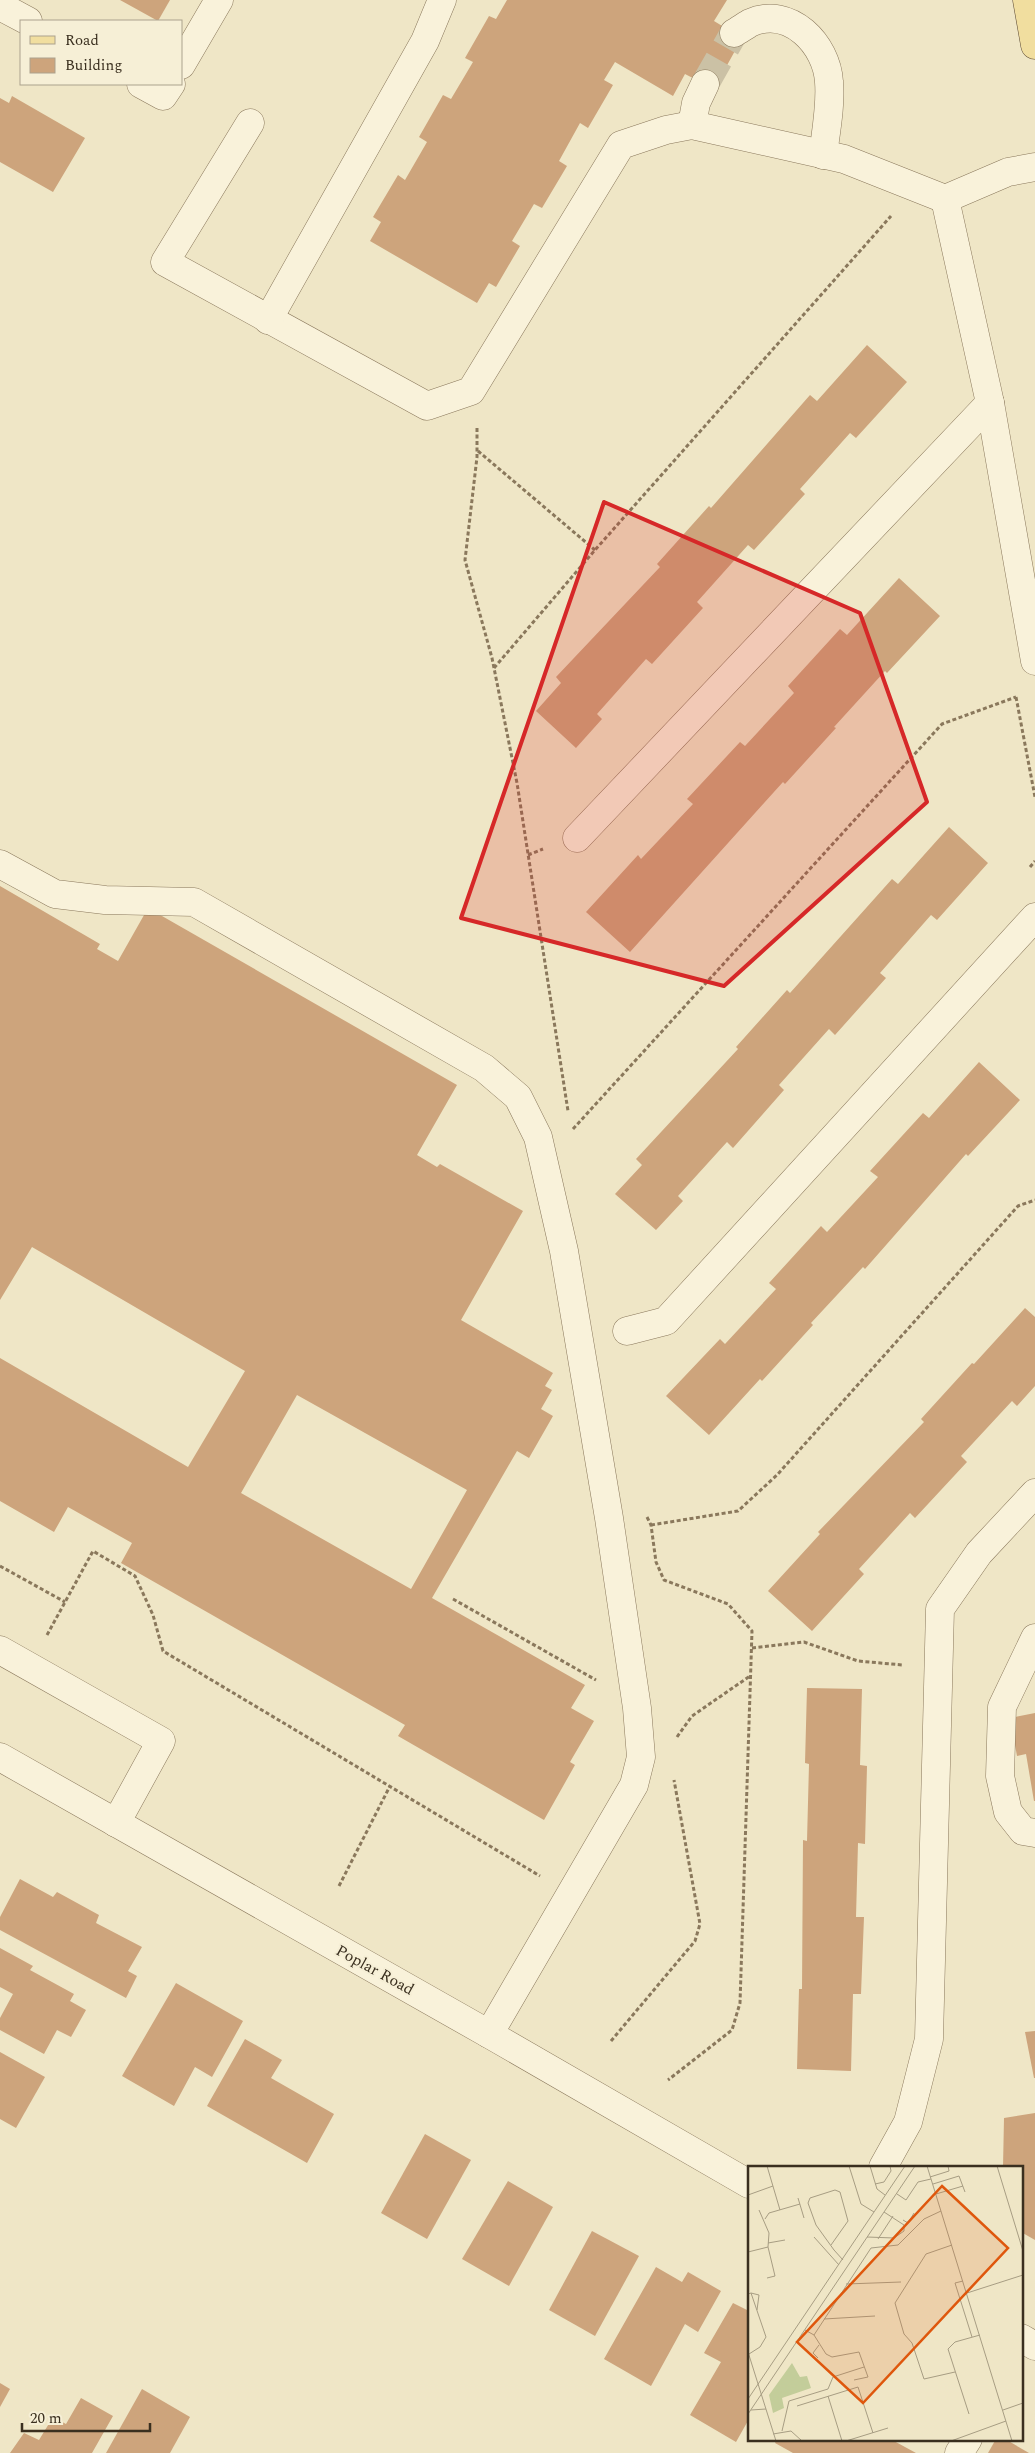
<svg xmlns="http://www.w3.org/2000/svg" width="1035" height="2453" viewBox="0 0 1035 2453" font-family="Spectral,serif">
  <style>
    .building { fill: #cda47c; fill-rule: evenodd }
    .lines { fill: none; stroke-linecap: round; stroke-linejoin: round }
    .minor-tunnel { stroke: #cbc1a5; stroke-width: 28; stroke-dasharray: 28 14; stroke-linecap: butt }
    .minor-casing { stroke: #8a785c; stroke-width: 29 }
    .major-casing { stroke: #584630; stroke-width: 29 }
    .path { stroke: #8a785c; stroke-width: 3; stroke-dasharray: 4 2.5; stroke-linecap: butt }
    .minor { stroke: #f9f2da; stroke-width: 28 }
    .major { stroke: #f1de9f; stroke-width: 28 }
    .marked { fill: #d62828; fill-opacity: 0.2; stroke: #d62828; stroke-width: 4; stroke-linejoin: round }
    .labels { text-anchor: middle; dominant-baseline: central; stroke-width: 4; stroke-linejoin: round; paint-order: stroke }
    .street-label { font-size: 16px; fill: #3a2f1f; stroke: #f6efd6 }
    .inset-road { fill: none; stroke: #a79d83; stroke-width: 1 }
    .view { fill: #df570d; fill-opacity: 0.15; stroke: #df570d; stroke-width: 2.5 }
    .inset-edge { fill: none; stroke: #3a2f1f; stroke-width: 2.5 }
  </style>
  <rect width="100%" height="100%" fill="#efe6c6"/>
  <!-- building -->
  <g class="building">
    <path d="M120,0h50l-12,21z"/>
    <path d="M507,0h220l-13,21 28,17 -28,51 -29,-15 -12,22 -58,-34 -11,18 9,5 -25,43 -8,-5 -21,38 8,5 -25,42 -8,-4 -22,37 8,5 -24,41 -7,-4 -12,20 -107,-62 11,-19 -8,-5 25,-42 7,5 22,-38 -8,-5 24,-42 8,4 22,-37 -8,-4 24,-42 7,3z"/>
    <path d="M12,96l73,42 -32,54 -53,-30v-64l9,5z"/>
    <path d="M867,345l40,37 -51,56 -6,-5 -50,56 5,5 -51,56 -6,-5 -51,57 6,6 -51,56 -6,-5 -49,55 5,5 -26,29 -40,-37 25,-28 -5,-6 104,-110 -3,-3 52,-58 2,2 99,-113 7,6z"/>
    <path d="M899,578l41,38 -53,57 -2,-2 -51,56 2,1 -51,56 -2,-2 -153,170 -44,-40 52,-57 3,4 52,-55 -6,-5 53,-57 5,4 49,-53 -6,-7 52,-57 7,6z"/>
    <path d="M949,827l39,36 -51,57 -6,-5 -51,58 6,5 -51,57 -6,-6 -50,56 5,5 -51,58 -6,-6 -49,54 5,5 -27,29 -41,-36 27,-29 -6,-6 102,-110 -2,-2 51,-57 3,3 102,-114 6,5z"/>
    <path d="M0,886l100,58 -3,5 21,12 30,-53 309,177 -40,70 20,12 3,-3 83,47 -62,109 92,53 -8,13 7,4 -11,19 12,7 -24,42 -12,-7 -85,147 153,87 -14,23 23,13 -24,41 5,3 -31,55 -146,-84 7,-11 -284,-162 11,-20 -64,-36 -14,25 -54,-31v-143l188,109 57,-96 -213,-124 -32,53zM297,1395l170,95 -56,99 -170,-96z"/>
    <path d="M979,1062l41,38 -52,56 -2,-2 -101,115 -2,-2 -52,56 2,2 -51,56 -2,-2 -51,56 -43,-39 54,-57 5,5 51,-55 -7,-6 52,-57 6,6 51,-55 -8,-6 53,-58 6,5z"/>
    <path d="M1025,1308l10,9v69l-18,20 -5,-5 -51,55 6,6 -52,56 -5,-5 -51,56 5,5 -52,57 -44,-40 52,-57 -2,-2 106,-110 -3,-3 51,-56 2,1z"/>
    <path d="M807,1688l55,1 -2,76 7,1 -2,78 -7,-1 -2,74h8l-3,77h-8l-2,77 -54,-2 2,-80h3l1,-149 4,1 2,-77 -4,-1z"/>
    <path d="M1035,1713v88h-1l-8,-47 -9,2 -7,-38z"/>
    <path d="M20,1879l33,18 4,-5 42,23 -3,8 46,24 -14,24 9,5 -11,22 -126,-68v-13z"/>
    <path d="M0,1948l33,18 -3,4 44,24 -4,7 16,9 -15,27 -14,-7 -13,24 -44,-24v-12l13,-24 -13,-7z"/>
    <path d="M176,1983l67,38 -31,56 -17,-10 -21,39 -52,-30z"/>
    <path d="M1035,2031v47h-1l-9,-46z"/>
    <path d="M245,2039l37,21 -11,18 63,36 -27,49 -100,-57z"/>
    <path d="M0,2052l45,25 -29,51 -16,-9z"/>
    <path d="M1035,2113v127l-14,-8v-65h-18l1,-49z"/>
    <path d="M425,2134l46,26 -44,79 -46,-26z"/>
    <path d="M508,2181l45,26 -44,79 -47,-27z"/>
    <path d="M592,2231l47,25 -44,80 -46,-26z"/>
    <path d="M656,2267l26,15 6,-10 33,19 -23,41 -13,-8 -34,62 -47,-27z"/>
    <path d="M733,2303l16,8v108l-13,23 -46,-27 31,-53 -17,-9z"/>
    <path d="M0,2383l10,6 -10,18z"/>
    <path d="M142,2389l48,28 -20,36h-64z"/>
    <path d="M81,2398l32,18 -21,37h-82l14,-20 15,7 14,-23 13,7z"/>
    <path d="M777,2439h118l-1,2 22,12h-123l-18,-10z"/>
    <path d="M996,2439h9l24,14h-41z"/>
  </g>
  <g class="lines">
    <!-- minor-tunnel -->
    <path class="minor-tunnel" d="M705,84l29,-51"/>
    <defs>
      <g id="minor">
        <path d="M0,6l28,15"/>
        <path d="M734,33c5,-3 11,-7 16,-10 40,-18 77,22 79,59 2,23 -3,49 -6,73"/>
        <path d="M181,65l38,-65"/>
        <path d="M141,84l22,12 8,-12"/>
        <path d="M250,123l-85,139 262,144 44,-15 150,-246 45,-15 26,-5 152,34 101,40"/>
        <path d="M692,125l4,-22 9,-19"/>
        <path d="M1035,167l-27,5 -63,27 45,204 45,258"/>
        <path d="M268,320l157,-279 17,-41"/>
        <path d="M577,838l413,-435"/>
        <path d="M0,864l55,30 50,6 89,2 290,166 34,29 20,40 26,114 45,267 28,190 4,49 -7,28 -145,249"/>
        <path d="M627,1331l39,-10 369,-404"/>
        <path d="M1035,1638l-33,69 -2,69 8,36 15,19 12,2"/>
        <path d="M0,1650l161,91 -45,82"/>
        <path d="M0,1757l489,277 260,150"/>
        <path d="M883,2167l25,-45 21,-83 11,-430 39,-56 56,-60"/>
        <path d="M1021,2338l14,8"/>
        <path d="M959,2453l9,-14"/>
      </g>
      <path id="major" d="M1027,0l8,45"/>
    </defs>
    <!-- minor casing -->
    <use href="#minor" class="minor-casing"/>
    <!-- major casing -->
    <use href="#major" class="major-casing"/>
    <!-- path -->
    <g class="path">
      <path d="M477,428v29l-12,103 27,98 25,125 51,328"/>
      <path d="M478,451l117,99"/>
      <path d="M494,668l101,-118 296,-334"/>
      <path d="M1016,697l19,100"/>
      <path d="M528,855l15,-6"/>
      <path d="M1030,867l5,-6"/>
      <path d="M573,1129l369,-405 74,-27"/>
      <path d="M647,1517l4,8 5,37 8,18 64,24 24,27 -12,372 -8,27 -64,50"/>
      <path d="M651,1525l87,-14 39,-36 241,-269 17,-6"/>
      <path d="M0,1566l65,36"/>
      <path d="M453,1599l143,81"/>
      <path d="M47,1635l46,-84 42,25 18,39 10,36 377,225"/>
      <path d="M752,1648l52,-6 54,19 45,4"/>
      <path d="M677,1737l15,-21 58,-40"/>
      <path d="M339,1886l51,-100"/>
      <path d="M611,2041l84,-100 5,-17 -26,-144"/>
    </g>
    <!-- minor -->
    <use href="#minor" class="minor"/>
    <!-- major -->
    <use href="#major" class="major"/>
  </g>
  <!-- marked area -->
  <path class="marked" d="M604,502l256,111 67,189 -203,184 -263,-68z"/>
  <g class="labels">
    <!-- street labels -->
    <g class="street-label">
      <text transform="translate(375 1970) rotate(29)">Poplar Road</text>
    </g>
  </g>
  <!-- overview -->
  <g transform="translate(748 2166)">
    <rect width="275" height="275" fill="#efe6c6"/>
    <path d="M44,197l8,14 7,-1 4,12 -29,10 2,10 -11,5 -4,-18z" fill="#c3cd9a"/>
    <path class="inset-road" d="M19,0l13,44M101,0l12,38 13,8M122,0l7,23 8,6M179,0l85,275M249,0l26,85M182,11l19,-6 -1,-5M127,18l9,-2 7,-11 -1,-5M185,18l26,-8 6,16M149,28l9,6 12,-18 13,-3M188,28l27,-8M0,29l25,-9M50,32l6,20M11,44l10,23 -1,14 7,29 -8,2M17,53l4,-6 31,-9M155,54l5,3 6,-10M66,71l25,28M119,71l27,1 10,-7v-6l-20,-13M130,73l15,-23M20,77l17,-3M83,79l17,-24 -8,-29 -5,-2 -25,8 -2,5 8,22 18,25 9,10M204,79l-26,9 -31,49 9,31 8,9 12,36 31,-7M0,86l20,-5M215,115l-8,2 17,54M98,118l55,-2M3,127l8,2 -2,15M219,127l56,-18M0,128l3,-1 15,44 -6,10 -11,7M76,153l51,-3M57,164l9,5 57,-87 27,-3 26,-26 17,-8M66,169l12,19 6,3 27,-5 9,25 -14,3M0,186l28,89M70,192l-5,-5 6,-8M80,230l14,45M0,233l157,-233M49,240l61,-19 15,46M3,244l15,-1M255,244l20,-7M0,248l167,-248M221,248l-21,-65 7,-7 25,-7M34,265l7,-30 39,-12 5,-12 31,-10M25,268l18,-3 11,10M98,275l42,-13M203,275l55,-20"/>
    <path class="view" d="M194,20l66,62 -145,155 -66,-61z"/>
    <rect width="275" height="275" class="inset-edge"/>
  </g>
  <!-- legend -->
  <rect x="20" y="20" width="162" height="65" fill="#f6efd6" stroke="#aba28d"/>
  <rect x="30" y="36" width="25" height="8" fill="#f1de9f" stroke="#aba28d"/>
  <text x="65" y="45" font-size="15" fill="#3a2f1f">Road</text>
  <rect x="30" y="58" width="25" height="15" fill="#cda47c" stroke="#aba28d"/>
  <text x="65" y="70" font-size="15" fill="#3a2f1f">Building</text>
  <!-- scale -->
  <path d="M22 2423v8h128v-8" fill="none" stroke="#3a2f1f" stroke-width="2.5"/>
  <text x="30" y="2423" font-size="15" fill="#3a2f1f" stroke="#f6efd6" stroke-width="4" paint-order="stroke">20 m</text>
</svg>
